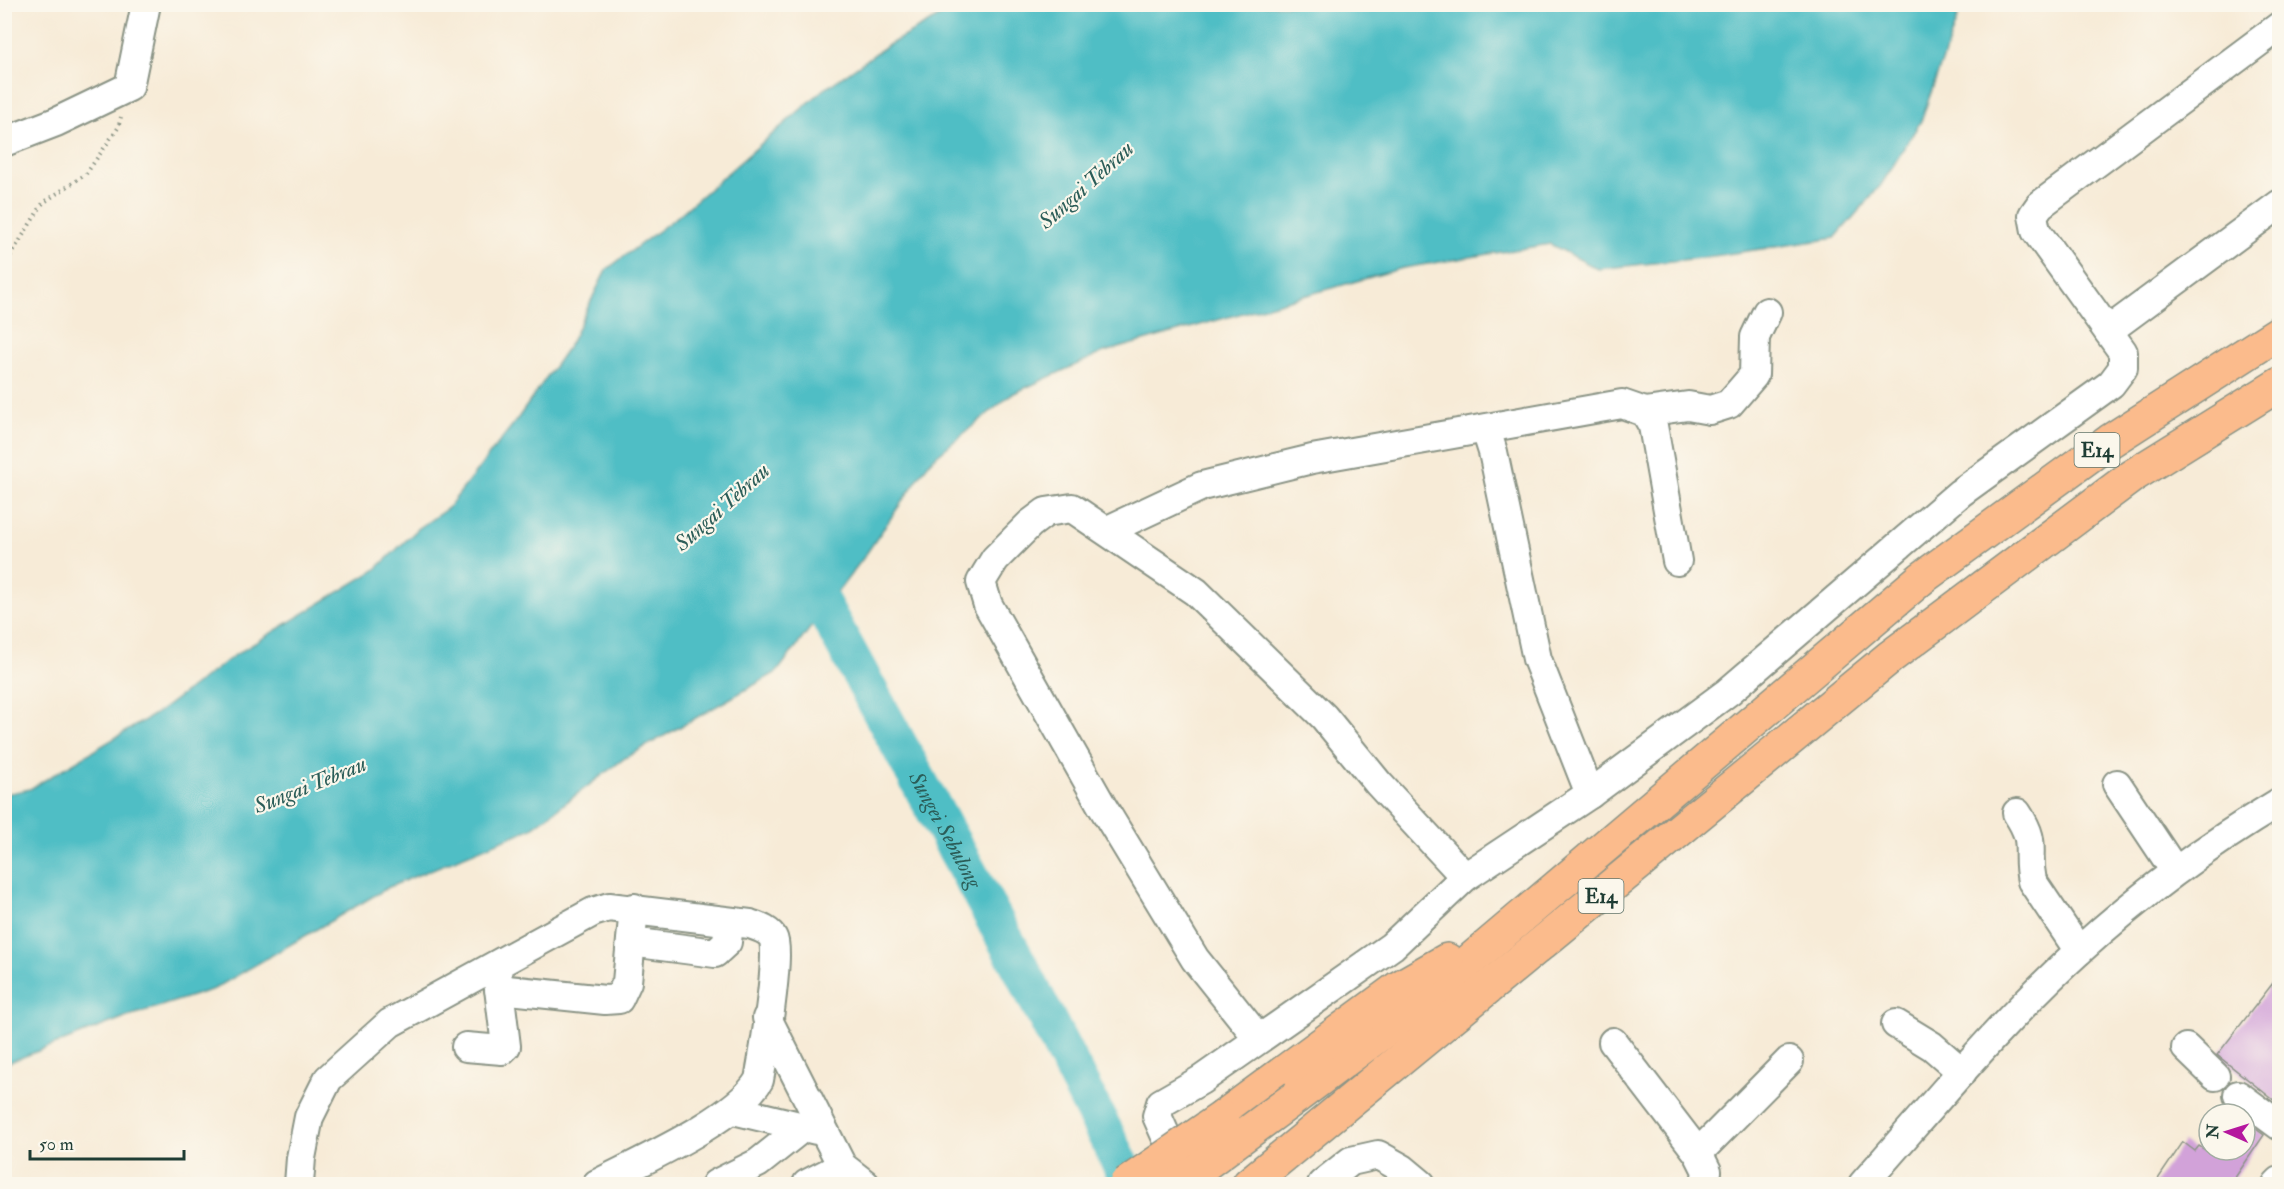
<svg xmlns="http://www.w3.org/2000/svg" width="2284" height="1189" viewBox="0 0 2284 1189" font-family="'IM FELL Double Pica',serif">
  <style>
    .water { fill: #50bec5; stroke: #387e7c; stroke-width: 1.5 }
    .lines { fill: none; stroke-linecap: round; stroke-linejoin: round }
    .river { stroke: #50bec5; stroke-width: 38 }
    .building { fill: #d2a2d9 }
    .minor-casing { stroke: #8b9486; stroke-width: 32 }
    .highway-casing { stroke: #8b9486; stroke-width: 36 }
    .path { stroke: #8b9486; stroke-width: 4; stroke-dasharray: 1.5 4.5; stroke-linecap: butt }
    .minor { stroke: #fff; stroke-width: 28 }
    .highway { stroke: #fbbb8c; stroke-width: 33 }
    .highway-bridge-casing { stroke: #8b9486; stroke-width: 36; stroke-linecap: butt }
    .highway-bridge { stroke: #fbbb8c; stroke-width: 33 }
    .labels { text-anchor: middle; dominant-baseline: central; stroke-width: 4.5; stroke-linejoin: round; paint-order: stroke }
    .shield { fill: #fbf7ec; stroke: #61756b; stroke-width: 1.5 }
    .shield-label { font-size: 20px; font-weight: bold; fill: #1f3d34 }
    .water-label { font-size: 22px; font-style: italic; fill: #2b5d58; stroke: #fbf7ec }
  </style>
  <rect width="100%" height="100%" fill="#fbf7ec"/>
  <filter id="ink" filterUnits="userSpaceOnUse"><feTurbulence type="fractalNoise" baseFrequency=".0167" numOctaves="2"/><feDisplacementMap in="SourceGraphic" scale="12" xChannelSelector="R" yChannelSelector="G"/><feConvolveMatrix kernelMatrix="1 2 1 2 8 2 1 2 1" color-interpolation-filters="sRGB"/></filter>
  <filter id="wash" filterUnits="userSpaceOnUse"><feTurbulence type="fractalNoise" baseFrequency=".008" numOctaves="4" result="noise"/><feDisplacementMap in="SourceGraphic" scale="24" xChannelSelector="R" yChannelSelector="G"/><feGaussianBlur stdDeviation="1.35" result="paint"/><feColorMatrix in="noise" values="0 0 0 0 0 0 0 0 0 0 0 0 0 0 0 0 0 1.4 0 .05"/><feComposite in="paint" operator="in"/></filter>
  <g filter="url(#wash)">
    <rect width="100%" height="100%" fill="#f7ebd7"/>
    <!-- water -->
    <path class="water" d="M960,5h1002l-41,116 -40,64 -46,53 -135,20 -102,11 -48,-25 -147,24 -299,84 -92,42 -82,67 -66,96 -87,115 -152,86 -93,70 -143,59 -175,102 -91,29 -118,46v-270l25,-5 130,-78 75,-56 140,-85 44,-42 29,-20 70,-90 52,-74 36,-74 72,-54 144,-125 63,-44z"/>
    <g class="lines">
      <!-- river -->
      <path class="river" id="s1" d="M800,564l224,410 107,210"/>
    </g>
    <g id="blocks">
      <!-- building -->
      <g class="building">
        <path d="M2280,974v131l-63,-50z"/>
        <path d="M2245,1121l19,14 -34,50h-76l29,-43 12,9 4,-5 8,5 38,-1z"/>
      </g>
    </g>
  </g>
  <g filter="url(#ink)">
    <use href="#blocks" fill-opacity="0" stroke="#8b9486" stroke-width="1.5"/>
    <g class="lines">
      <defs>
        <g id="minor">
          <path d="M4,142l52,-20 73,-35 17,-83"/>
          <path d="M2108,331l172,-127"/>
          <path d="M1645,412l43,-6 22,4 19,-6 25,-29 1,-38 12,-25"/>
          <path d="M1486,430l7,22 44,207 53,135"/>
          <path d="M1108,530l94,-44 110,-27 310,-55 23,8 8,14 24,135"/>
          <path d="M2117,784l58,87"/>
          <path d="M2017,813c21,32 8,35 15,68l47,70"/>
          <path d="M631,942l84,11 12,-11 2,-20"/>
          <path d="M499,989l106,11 14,-1 8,-17 7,-74"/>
          <path d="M767,1018l75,148 23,18"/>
          <path d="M1896,1024l36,22 30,26"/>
          <path d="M1258,1038l-63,-79 -93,-153 -114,-201 -7,-23 14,-23 35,-35 16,-12 26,-4 124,84 128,125 54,66 87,94"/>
          <path d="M1613,1042l85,111 9,18 -2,13"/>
          <path d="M466,1047l36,3 4,-4 -9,-74"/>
          <path d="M2186,1048l29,28"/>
          <path d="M2238,1095l42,31"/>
          <path d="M733,1110l83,20"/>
          <path d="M1698,1153l91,-92"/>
          <path d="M1181,1170l-24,-54 4,-13 40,-23 191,-134 73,-69 125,-83 138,-102 232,-199 151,-109 12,-16v-16l-87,-121 -3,-16 7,-10 240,-179"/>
          <path d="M299,1184l2,-26 8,-41 19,-38 62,-56 203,-111 16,-5 141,17c8,3 19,6 23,14 8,14 -10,121 -14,142 -22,39 -120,82 -162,104"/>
          <path d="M716,1184l42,-21 44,-35"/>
          <path d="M807,1184l35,-18"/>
          <path d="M1322,1184l29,-23 27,-6 25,14 18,15"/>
          <path d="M1863,1184c70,-79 138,-162 216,-233 61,-56 129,-106 201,-149"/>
          <path d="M2277,1184l3,-3"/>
        </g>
        <g id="highway">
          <path d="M1296,1097l112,-84 514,-435 188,-137 170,-109"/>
          <path d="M1223,1117l175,-129 49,-28"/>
          <path d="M1249,1184l641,-527 242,-181 148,-92"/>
        </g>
      </defs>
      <!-- minor casing -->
      <use href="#minor" class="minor-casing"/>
      <!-- highway casing -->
      <use href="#highway" class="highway-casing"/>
      <!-- path -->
      <path class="path" d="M4,266l39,-63 43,-29 32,-46 3,-11"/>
      <!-- minor -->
      <use href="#minor" class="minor"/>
      <!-- highway -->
      <use href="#highway" class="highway"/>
      <defs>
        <g id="highway-bridge">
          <path d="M1126,1184l97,-67"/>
          <path d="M1178,1184l118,-87"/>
        </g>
      </defs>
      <!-- highway-bridge casing -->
      <use href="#highway-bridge" class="highway-bridge-casing"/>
      <!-- highway-bridge -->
      <use href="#highway-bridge" class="highway-bridge"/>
    </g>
  </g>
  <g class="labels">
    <!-- shield labels -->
    <g class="shield">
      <rect x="2074.5" y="433" width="45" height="34" rx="4.5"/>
      <rect x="1578.5" y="879" width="45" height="34" rx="4.5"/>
    </g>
    <g class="shield-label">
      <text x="2097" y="450">E14</text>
      <text x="1601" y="896">E14</text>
    </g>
    <!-- water labels -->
    <g class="water-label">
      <text transform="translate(1086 185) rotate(-42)">Sungai Tebrau</text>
      <text transform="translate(722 507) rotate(-42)">Sungai Tebrau</text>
      <text transform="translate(310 785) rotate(-22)">Sungai Tebrau</text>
      <text stroke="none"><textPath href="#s1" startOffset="303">Sungei Sebulong</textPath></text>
    </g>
  </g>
  <!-- margin -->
  <rect width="2284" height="1189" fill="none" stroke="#fbf7ec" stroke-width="24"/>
  <!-- north arrow -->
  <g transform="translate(2227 1132) rotate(273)"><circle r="28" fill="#fbf7ec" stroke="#a3ada2" stroke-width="1.5"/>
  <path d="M0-4.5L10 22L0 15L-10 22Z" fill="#b5179e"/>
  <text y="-9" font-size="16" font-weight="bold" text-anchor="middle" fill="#1f3d34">N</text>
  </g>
  <!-- scale -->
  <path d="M30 1150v9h154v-9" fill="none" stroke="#1f3d34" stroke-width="3"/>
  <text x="39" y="1150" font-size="18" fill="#1f3d34" stroke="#fbf7ec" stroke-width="4.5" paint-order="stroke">50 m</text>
</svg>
